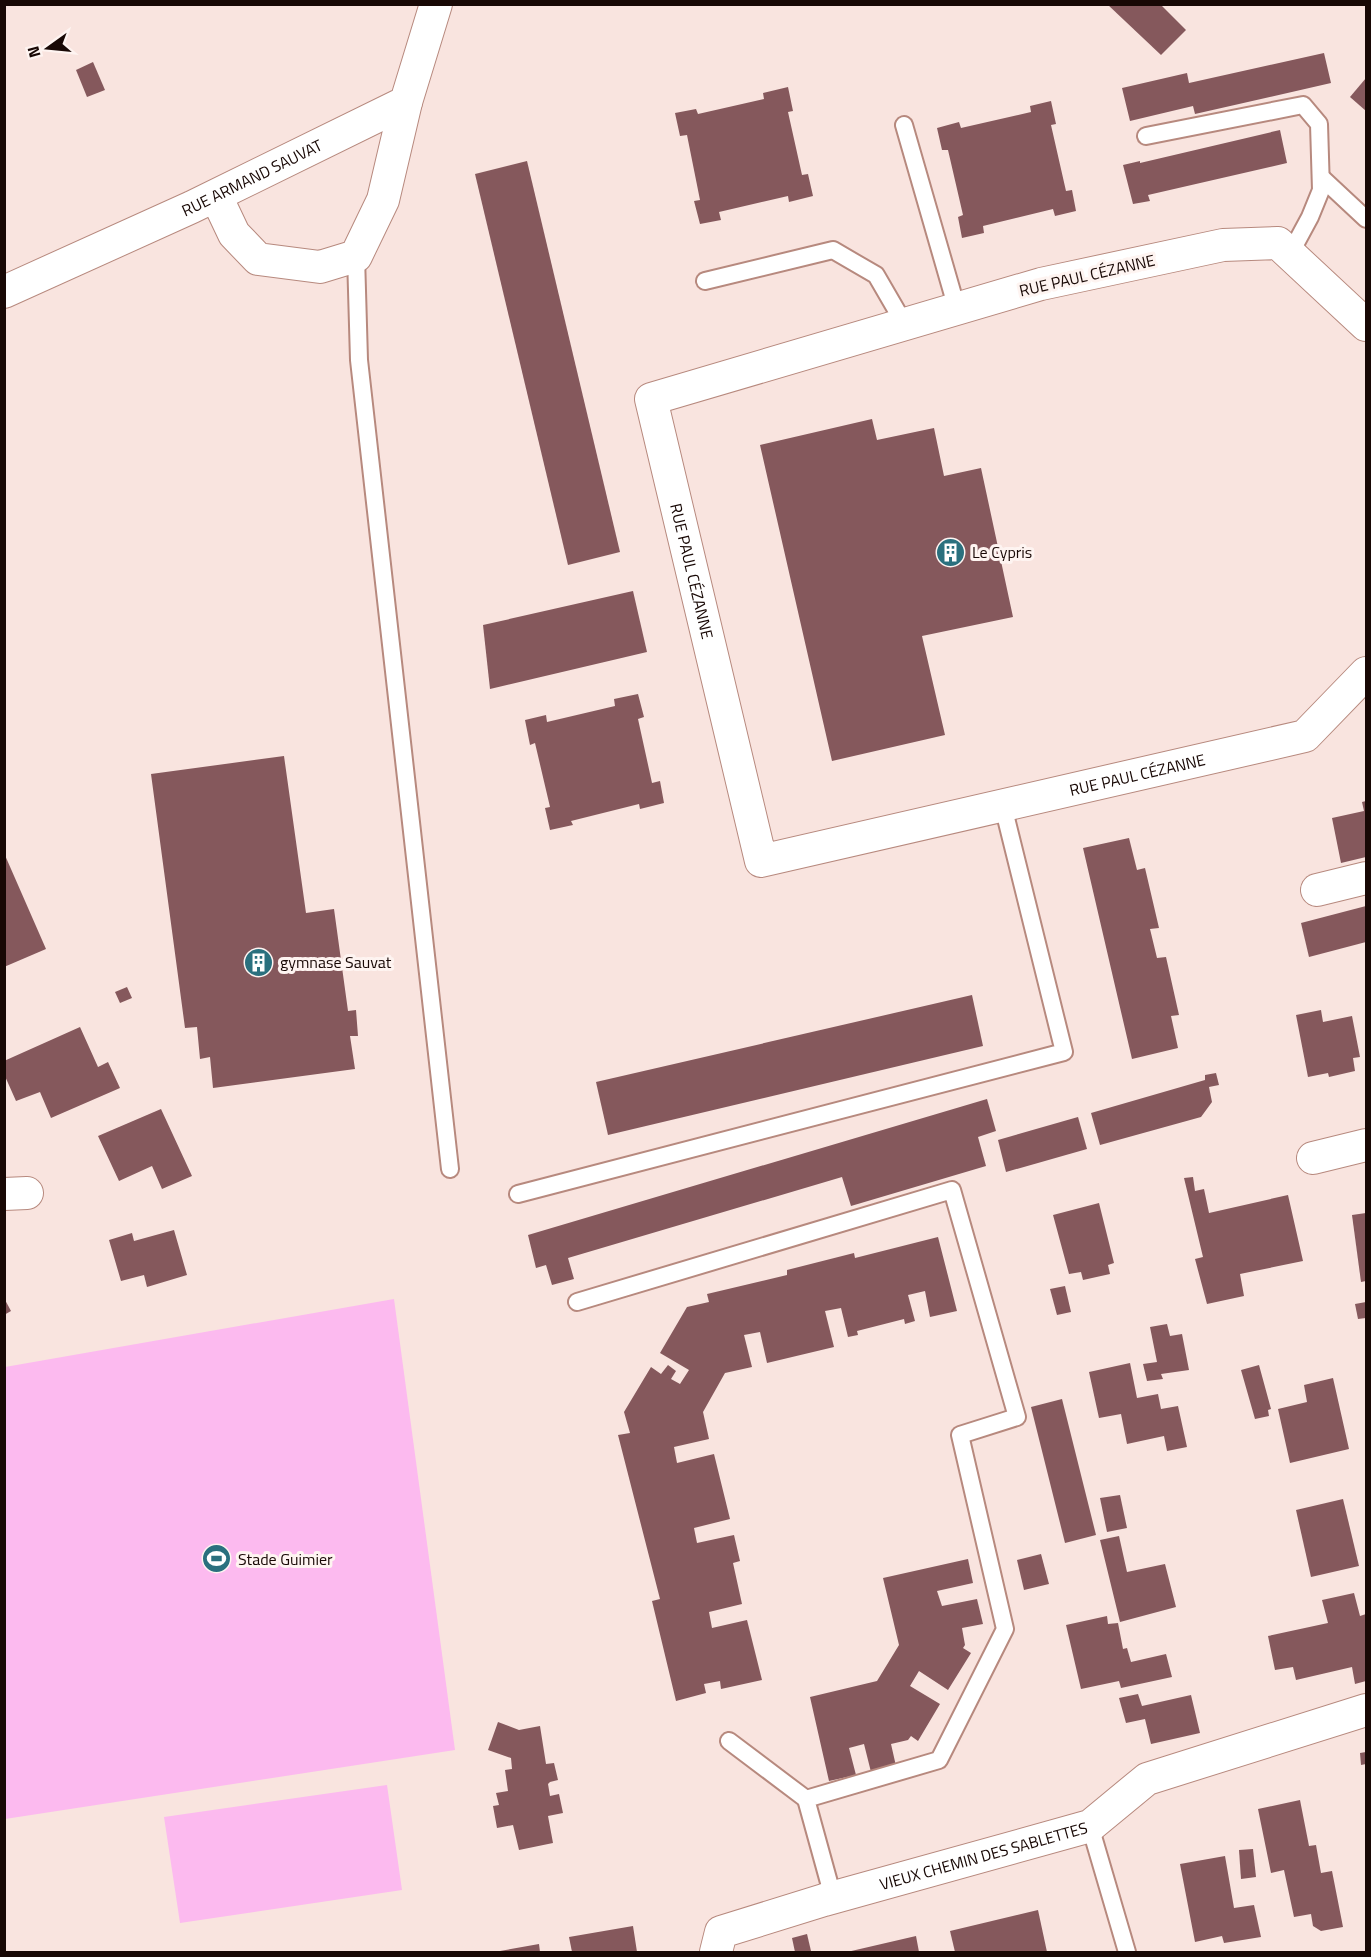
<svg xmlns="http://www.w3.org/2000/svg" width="1371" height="1957" viewBox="0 0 1371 1957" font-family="'Titillium Web',sans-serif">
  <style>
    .green { fill: #fcbaef }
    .building { fill: #85585c }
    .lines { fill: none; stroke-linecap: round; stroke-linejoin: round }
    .lane-casing { stroke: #b7897e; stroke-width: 20 }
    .street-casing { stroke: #b7897e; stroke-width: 34 }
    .lane { stroke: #fff; stroke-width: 16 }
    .street { stroke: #fff; stroke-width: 32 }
    .labels { text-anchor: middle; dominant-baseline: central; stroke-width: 6; stroke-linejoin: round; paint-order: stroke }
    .street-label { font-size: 16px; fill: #180805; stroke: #fef4f1 }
    .poi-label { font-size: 16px; fill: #180805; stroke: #fef4f1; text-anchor: start }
  </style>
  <rect width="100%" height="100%" fill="#f9e4df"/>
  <!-- green -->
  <g class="green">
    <path d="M394,1299l61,451 -450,69v-452z"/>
    <path d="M387,1785l15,105 -222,33 -16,-106z"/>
  </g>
  <!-- building -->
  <g class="building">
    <path d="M1107,4h53l26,26 -25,25z"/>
    <path d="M1324,53l7,30 -136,31 -2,-8 -63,15 -8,-33 65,-15 2,10z"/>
    <path d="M93,62l12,28 -18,7 -11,-27z"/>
    <path d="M1366,78v33l-16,-14z"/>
    <path d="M788,87l5,24 -5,1 14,63 6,-1 5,22 -24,6 -1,-6 -69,16 2,8 -21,4 -6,-23 6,-1 -13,-65 -7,1 -5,-23 21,-4 2,5 66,-15 -1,-6z"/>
    <path d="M1051,101l5,23 -5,1 15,66 6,-1 4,21 -21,5 -2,-7 -70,17 1,7 -22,5 -4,-21 5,-2 -15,-65h-6l-5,-22 22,-6 2,6 70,-16 -1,-6z"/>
    <path d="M1280,130l7,33 -139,32 2,6 -17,3 -10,-39 17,-4v2z"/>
    <path d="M527,161l93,391 -52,13 -93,-391z"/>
    <path d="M872,419l5,21 57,-12 10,48 37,-8 32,149 -91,19 23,99 -113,26 -72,-316z"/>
    <path d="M633,591l14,61 -157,37 -7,-64z"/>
    <path d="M638,694l6,23 -6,2 14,64 8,-2 4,22 -24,6 -1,-5 -68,17 2,4 -23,5 -5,-22 5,-1 -15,-64 -5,2 -5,-25 21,-5 1,7 68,-16 -1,-7z"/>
    <path d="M284,756l22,157 28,-4 14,102 8,-1 2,26h-8l5,33 -142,19 -3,-31 -10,2 -3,-32 -12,1 -34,-254z"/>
    <path d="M1366,801v56l-25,6 -9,-45 32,-7 -2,-9z"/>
    <path d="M1129,838l8,32 8,-2 14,60 -9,1 7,29 9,-1 13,58 -8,1 7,32 -46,11 -49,-211z"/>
    <path d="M4,853l42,96 -42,18z"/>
    <path d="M1366,906v36l-57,15 -8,-34z"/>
    <path d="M127,987l5,11 -12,5 -5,-11z"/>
    <path d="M972,995l11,51 -375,89 -12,-53z"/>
    <path d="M1321,1010l2,12 29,-6 8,41 -7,1 2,13 -26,6 -1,-4 -20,4 -12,-62z"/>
    <path d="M80,1027l18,40 10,-5 12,26 -69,30 -11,-26 -24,9 -12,-27v-13z"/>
    <path d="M1216,1073l3,12 -10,2 3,15 -11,15 -101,28 -9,-32 114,-33v-5z"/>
    <path d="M987,1099l9,32 -18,6 8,29 -135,40 -9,-29 -274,81 6,21 -22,6 -6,-20 -10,3 -8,-33z"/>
    <path d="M161,1109l31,67 -30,13 -10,-23 -33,15 -21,-45z"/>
    <path d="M1078,1117l9,32 -81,23 -8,-32z"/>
    <path d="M1193,1177l2,14 9,-2 5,24 79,-18 15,66 -63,13 4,22 -37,8 -12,-45 8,-2 -19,-79z"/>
    <path d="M1099,1203l15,60 -6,2 2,9 -27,6 -2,-8 -12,2 -16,-59z"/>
    <path d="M1366,1213v68l-5,1 -9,-67z"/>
    <path d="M174,1230l13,45 -40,12 -3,-12 -23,6 -12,-41 23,-7 2,8z"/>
    <path d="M938,1237l19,74 -27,6 -5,-26 -17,4 7,26 -10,3 -1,-5 -47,12 1,4 -10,2 -7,-29 -16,3 9,36 -67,16 -7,-31 -16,3 8,32 -27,6 -22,39 6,27 -35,8 3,16 37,-9 16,65 -36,9 3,15 37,-8 6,26 -7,2 9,41 -33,8 3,16 35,-8 15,60 -41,9 -1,-8 -16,3 2,9 -30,8 -24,-100 8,-2 -42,-164 12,-2 -6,-21 27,-45 10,7 7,-9 8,6 -5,8 9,5 9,-14 -29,-17 27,-46 22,-5 -2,-8 80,-19v-5l67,-17 1,5z"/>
    <path d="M1065,1286l6,26 -14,3 -7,-26z"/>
    <path d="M4,1298l7,13 -7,4z"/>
    <path d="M1366,1302v16l-8,1 -3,-15z"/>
    <path d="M1167,1324l3,12 12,-2 7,36 -28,4 2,5 -16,2 -4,-17 14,-2 -7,-35z"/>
    <path d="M1130,1363l7,35 21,-4 3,15 17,-3 9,41 -20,4 -3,-15 -37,8 -6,-30 -22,4 -10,-46z"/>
    <path d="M1259,1365l12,44 -3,1 1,6 -14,3 -14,-49z"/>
    <path d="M1333,1378l16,71 -59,14 -12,-54 29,-7 -3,-17z"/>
    <path d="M1062,1399l34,136 -31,8 -34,-136z"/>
    <path d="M1120,1495l7,33 -20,4 -7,-34z"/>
    <path d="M1343,1499l16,67 -48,11 -15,-67z"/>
    <path d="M1119,1536l8,36 38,-8 11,43 -56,15 -20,-82z"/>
    <path d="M1041,1554l8,30 -25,6 -7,-30z"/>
    <path d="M968,1559l5,24 -36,8 5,15 35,-7 6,25 -21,4 3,17 -2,3 8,5 -23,37 -29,-19 -9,15 30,18 -22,37 -7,-5 -3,4 -17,4 5,22 -25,6 -7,-28 -15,4 7,27 -27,6 -19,-84 67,-16 22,-36 -16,-67z"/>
    <path d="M1354,1593l6,23 6,-2v67l-11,3 -3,-17 -56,13 -3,-13 -18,3 -7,-34 60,-13 -6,-23z"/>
    <path d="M1107,1616l1,8 10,-1 5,26 4,-1 4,14 35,-8 6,23 -51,11 -2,-7 -38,8 -15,-64z"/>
    <path d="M1138,1694l4,12 49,-11 9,38 -49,11 -6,-25 -19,4 -7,-25z"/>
    <path d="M498,1722l21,8 21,-4 6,38 8,-1 4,17 -8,2 -2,2 2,12 9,-2 4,19 -15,3 5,27 -34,7 -6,-25 -16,3 -4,-22 6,-1 -3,-12 12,-2 -3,-21 7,-1 -1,-11 -23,-8z"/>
    <path d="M1366,1752v12l-5,1 -1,-12z"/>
    <path d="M1300,1800l9,46 7,-1 5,28 11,-2 11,56 -22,4 -8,-5 -2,-12 -17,3 -10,-47 -13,3 -13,-64z"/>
    <path d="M1253,1849l3,28 -15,2 -2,-29z"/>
    <path d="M1225,1856l9,52 20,-3 7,32 -37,6 -2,-7 -27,6 -15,-78z"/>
    <path d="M1038,1910l9,42h-92l-5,-21z"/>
    <path d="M633,1926l4,26h-65l-3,-15z"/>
    <path d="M807,1934l4,17 -16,1 -3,-14z"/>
    <path d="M916,1936l3,16h-72z"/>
    <path d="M539,1944l1,8h-40v-1z"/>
  </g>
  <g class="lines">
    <defs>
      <g id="lane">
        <path d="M904,125l53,184"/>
        <path d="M1146,136l157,-31 16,19 2,66 -11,27 -20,37"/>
        <path d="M1321,177l45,42"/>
        <path d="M356,256l3,104 91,809"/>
        <path d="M705,281l128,-31 43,25 29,50"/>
        <path d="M518,1194l546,-142 -61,-246"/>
        <path d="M577,1302l375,-112 65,227 -57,18 45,194 -66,131 -133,39 27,98"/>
        <path d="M729,1741l77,58"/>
        <path d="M1090,1826l37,126"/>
      </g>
      <g id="street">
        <path d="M216,196l18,38 24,25 62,8 36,-11 27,-56 23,-98"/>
        <path id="s1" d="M4,292l188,-85 214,-105 30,-98"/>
        <path id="s2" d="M1366,325l-88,-82 -55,2 -182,39 -390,115 110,462 544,-125 61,-63"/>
        <path d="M1317,890l49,-12"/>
        <path d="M1313,1158l53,-13"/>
        <path d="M4,1194l23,-1"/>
        <path id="s3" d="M716,1952l5,-20 103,-32 266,-74 57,-47 219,-69"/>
      </g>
    </defs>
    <!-- lane casing -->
    <use href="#lane" class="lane-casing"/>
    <!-- street casing -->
    <use href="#street" class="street-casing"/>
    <!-- lane -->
    <use href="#lane" class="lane"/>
    <!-- street -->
    <use href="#street" class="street"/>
  </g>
  <!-- icons -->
  <defs>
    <symbol id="building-disc" viewBox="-11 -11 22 22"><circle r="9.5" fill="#2a707e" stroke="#fef4f1"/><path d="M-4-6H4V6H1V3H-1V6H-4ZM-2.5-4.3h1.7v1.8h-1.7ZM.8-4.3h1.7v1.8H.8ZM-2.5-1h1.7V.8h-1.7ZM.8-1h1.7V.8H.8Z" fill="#fff"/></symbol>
    <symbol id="stadium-disc" viewBox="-11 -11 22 22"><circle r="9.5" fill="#2a707e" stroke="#fef4f1"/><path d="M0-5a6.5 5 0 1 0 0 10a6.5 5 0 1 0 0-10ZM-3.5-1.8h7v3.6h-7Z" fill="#fff"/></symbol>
  </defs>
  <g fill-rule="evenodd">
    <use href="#building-disc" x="934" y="536" width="33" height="33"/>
    <use href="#building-disc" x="242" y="946" width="33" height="33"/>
    <use href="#stadium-disc" x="200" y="1542" width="33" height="33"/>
  </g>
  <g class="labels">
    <!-- street labels -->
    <g class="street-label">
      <text stroke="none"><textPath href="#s1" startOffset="273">RUE ARMAND SAUVAT</textPath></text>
      <text transform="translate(1087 275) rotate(-13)">RUE PAUL CÉZANNE</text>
      <text stroke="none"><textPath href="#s2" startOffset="945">RUE PAUL CÉZANNE</textPath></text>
      <text stroke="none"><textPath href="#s2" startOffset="1629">RUE PAUL CÉZANNE</textPath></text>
      <text stroke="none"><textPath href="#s3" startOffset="294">VIEUX CHEMIN DES SABLETTES</textPath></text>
    </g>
    <!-- poi labels -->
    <g class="poi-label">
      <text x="972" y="552">Le Cypris</text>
      <text x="280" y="962">gymnase Sauvat</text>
      <text x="238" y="1559">Stade Guimier</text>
    </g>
  </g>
  <!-- border -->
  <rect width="1371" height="1957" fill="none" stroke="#180805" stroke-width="12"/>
  <!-- north arrow -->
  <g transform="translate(48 48) rotate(255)" stroke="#fef4f1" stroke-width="4.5" paint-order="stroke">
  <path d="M0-4.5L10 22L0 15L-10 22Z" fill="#180805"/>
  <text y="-9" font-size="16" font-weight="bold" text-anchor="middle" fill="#180805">N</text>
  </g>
</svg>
